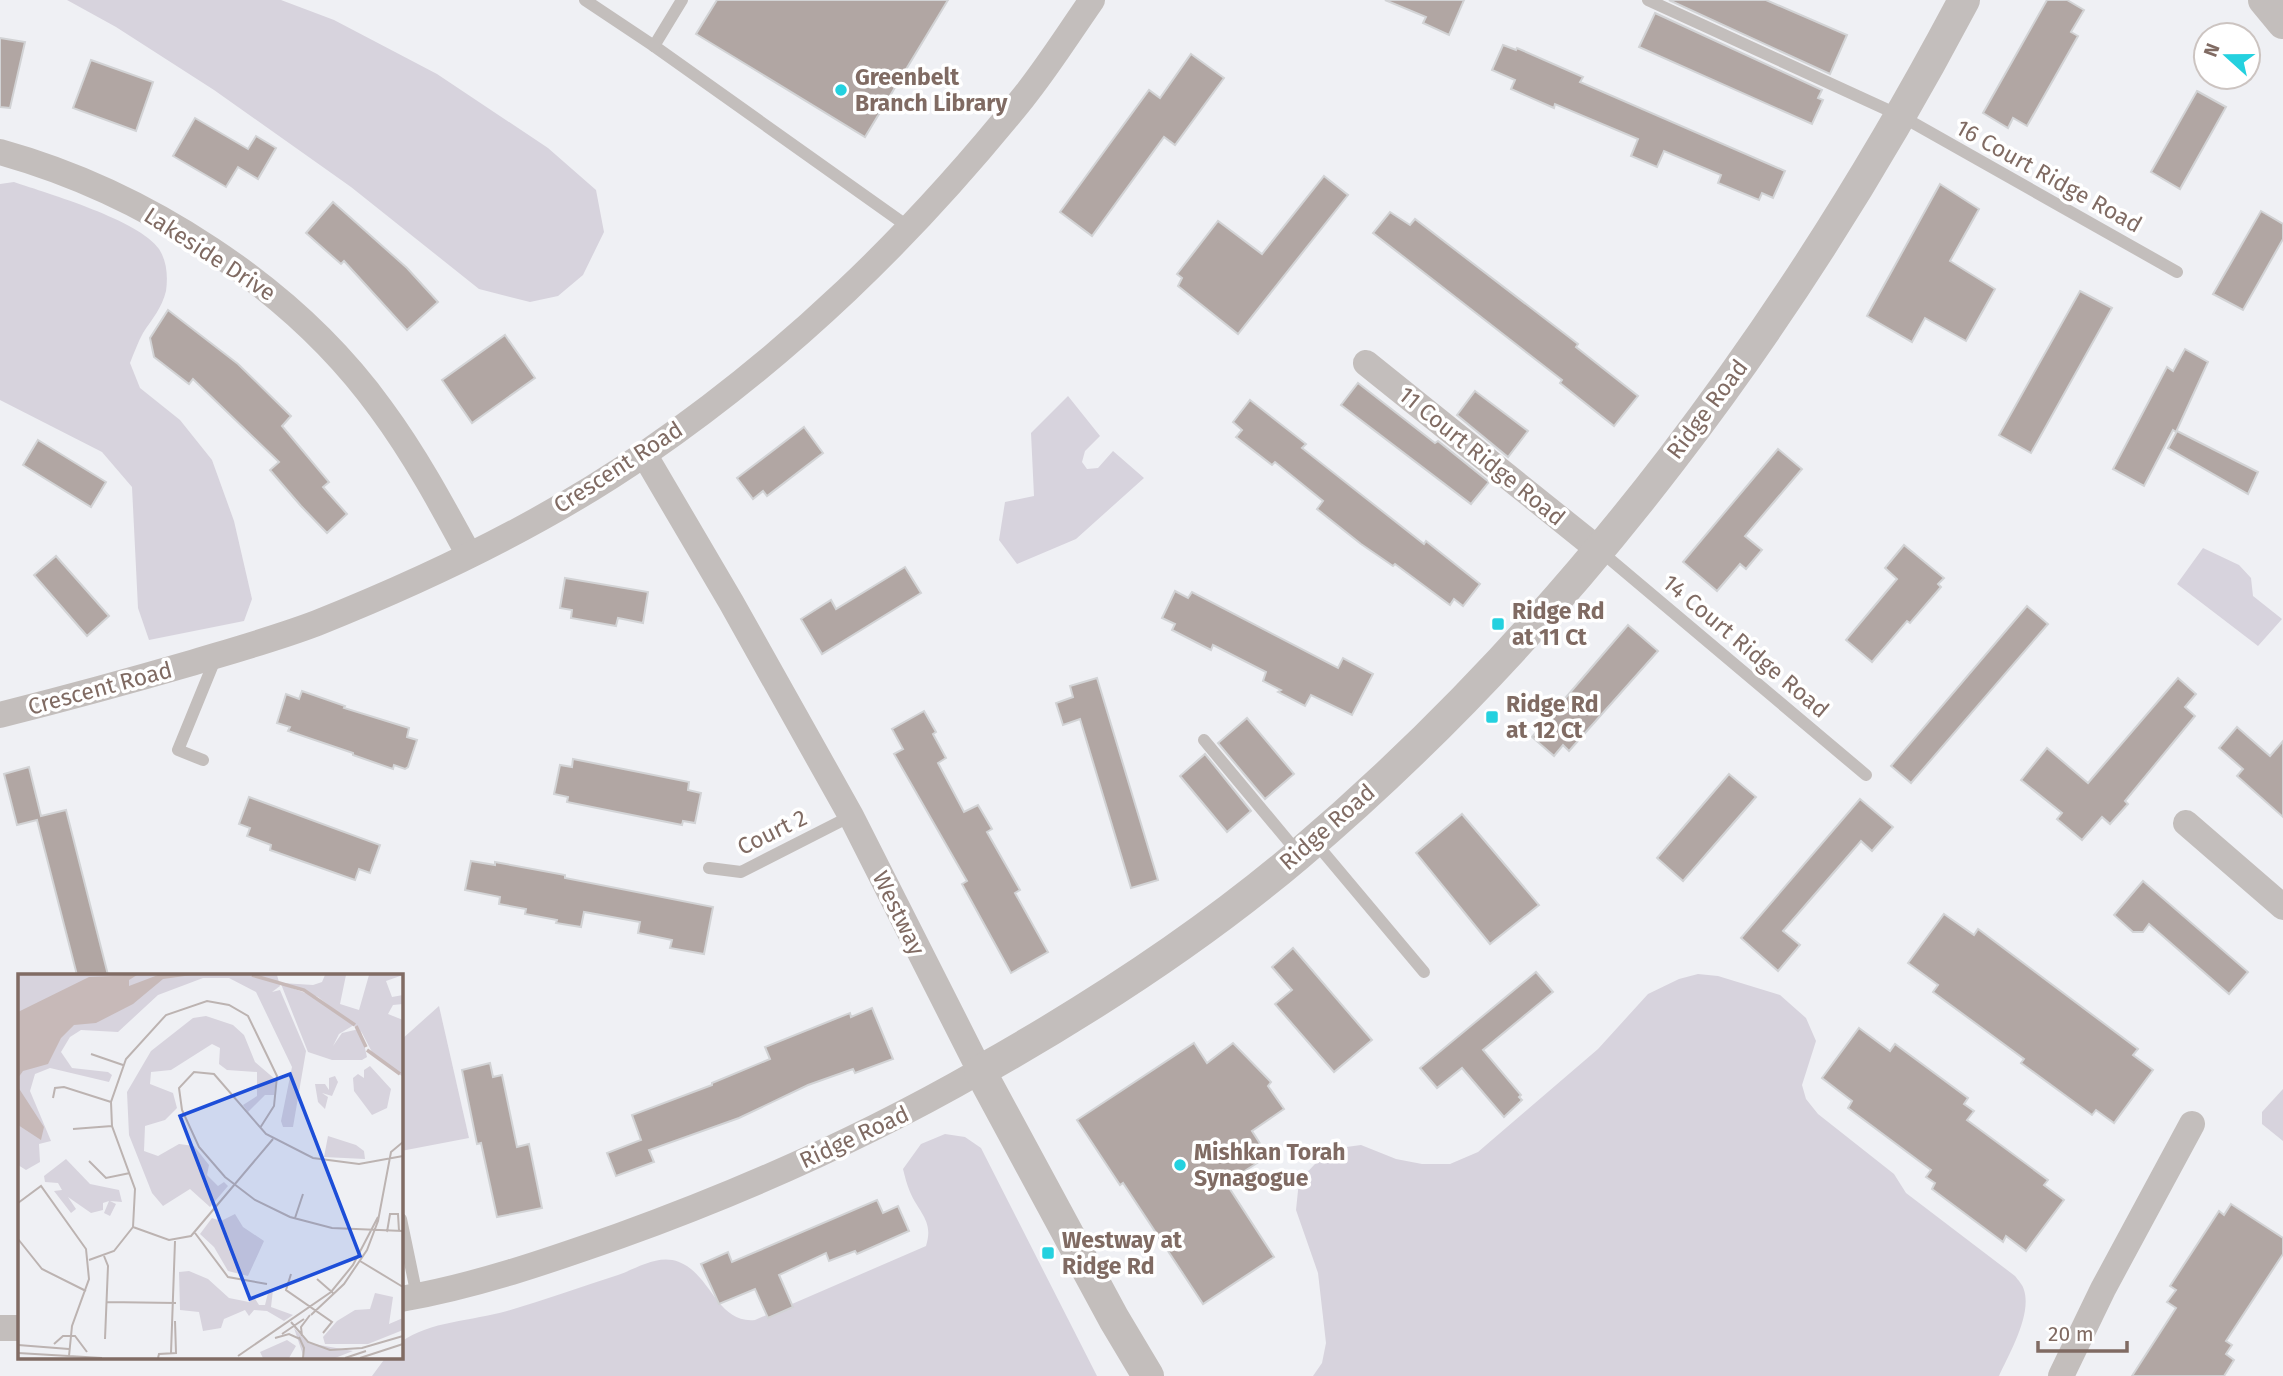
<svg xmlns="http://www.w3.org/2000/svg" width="2283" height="1376" viewBox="0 0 2283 1376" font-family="'Fira Sans',sans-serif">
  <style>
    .green { fill: #d7d3dd }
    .building { fill: #b1a6a3; stroke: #d2d3d5; stroke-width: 2 }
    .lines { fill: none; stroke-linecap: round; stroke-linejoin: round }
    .service { stroke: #c3bebc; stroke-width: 12 }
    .minor { stroke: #c3bebc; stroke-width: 26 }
    .tertiary { stroke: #c3bebc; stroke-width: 32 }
    .poi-dot { fill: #24d1df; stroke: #fff; stroke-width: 2.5 }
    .labels { text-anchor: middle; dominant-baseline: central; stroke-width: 7; stroke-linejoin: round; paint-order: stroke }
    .poi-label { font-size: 23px; font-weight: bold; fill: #806b63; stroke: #fff; text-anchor: start }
    .street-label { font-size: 23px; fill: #806b63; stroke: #fff }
    .inset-river { fill: none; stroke: #c7b9b8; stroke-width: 3.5 }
    .inset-road { fill: none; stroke: #bcb3b1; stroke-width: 2 }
    .view { fill: #1d4ed8; fill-opacity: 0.15; stroke: #1d4ed8; stroke-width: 3.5 }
    .inset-edge { fill: none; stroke: #806b63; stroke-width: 3.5 }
  </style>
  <rect width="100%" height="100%" fill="#eff0f4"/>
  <!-- green -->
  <g class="green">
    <path d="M67,0h214l53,20 103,54 111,74 48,42 8,42 -21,43 -25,21 -28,6 -51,-13 -128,-102 -137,-97 -98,-63z"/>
    <path d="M14,182c35,12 125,38 145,67 8,12 9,28 7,42 -4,17 -14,28 -23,42 -5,9 -9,20 -13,30l10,25 40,32 32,40 22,61 18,78 -8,22 -95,19 -11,-32 -6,-121 -30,-35 -102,-52v-216z"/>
    <path d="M1068,396l32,40 -15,15 -3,11 5,7 11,-1 15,-17 31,27 -68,61 -59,25 -18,-24 6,-38 29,-6 -3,-63z"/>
    <path d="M2203,548l36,17 12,13 2,18 29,23 -24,27 -81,-62z"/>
    <path d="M1698,974l20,2 62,19 26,23 10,23 -14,44 4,14 12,15 76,60 12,19 109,83c3,4 8,9 9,14 8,25 -15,64 -25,86h-686l9,-13 4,-20 -8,-70 -22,-63 3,-29 16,-17 24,-16 22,-3 35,14 26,5h28l28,-12 120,-103 50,-55 31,-15z"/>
    <path d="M439,1006l30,132 -68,13v-111z"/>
    <path d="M2283,1089v52l-21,-17v-12z"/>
    <path d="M945,1134l20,3 16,11 116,228h-725l14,-19h15v-15c29,-21 71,-21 106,-31 37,-11 74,-24 111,-36 20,-7 40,-21 61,-13 32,12 38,62 76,58l171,-74c8,-25 -7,-33 -16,-54 -3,-7 -5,-15 -7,-23l18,-25z"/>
  </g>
  <!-- building -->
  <g class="building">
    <path d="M717,0h231l-83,137 -169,-103z"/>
    <path d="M1385,0h79l-15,35 -26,-12 3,-6z"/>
    <path d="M1669,0h97l81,35 -17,39z"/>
    <path d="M2047,0h20l17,10 -13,22 7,4 -51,90 -14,-8 -5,10 -25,-15z"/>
    <path d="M1655,13l167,77 -4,8 5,2 -11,24 -173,-77z"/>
    <path d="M0,38l25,4 -15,66 -10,-1z"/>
    <path d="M1503,45l13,5 1,-2 66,29 -3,5 205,89 -12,27 -11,-5 -3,7 -41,-17 3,-8 -57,-24 -7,16 -26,-11 7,-17 -83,-35 -1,4 -43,-19 4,-9 -23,-10z"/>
    <path d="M1191,54l33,24 -49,67 -11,-8 -72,99 -32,-24 89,-122 11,8z"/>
    <path d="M91,60l62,22 -17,49 -63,-23z"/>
    <path d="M2197,91l29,16 -46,82 -29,-17z"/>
    <path d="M195,118l53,31 8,-13 20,12 -18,31 -20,-12 -12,20 -53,-31z"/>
    <path d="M1324,176l24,19 -110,139 -60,-48 4,-8 -5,-4 41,-53 44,33z"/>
    <path d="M1940,184l39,25 -29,52 45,28 -29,52 -41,-23 -13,24 -45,-26z"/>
    <path d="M333,202l74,66 31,34 -31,28 -63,-69 -3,3 -35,-31z"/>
    <path d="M2261,211l22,13v15l-40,71 -30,-16z"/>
    <path d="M1390,212l20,13 5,-6 163,125 -2,3 62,49 -24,30 -54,-43 2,-3 -189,-147z"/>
    <path d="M2080,291l32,17 -81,145 -32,-18z"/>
    <path d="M168,310l70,54 53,52 -9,10 47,56 -6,5 24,27 -20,19 -26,-27 -31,-36 9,-8 -86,-83 -4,5 -35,-27 -4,-19z"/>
    <path d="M505,335l30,43 -63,45 -30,-43z"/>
    <path d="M2185,349l23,13 -32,70 -3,-2 -29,56 -31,-17 54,-102 6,4z"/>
    <path d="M1358,383l77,60 3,-2 51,41 -18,22 -130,-99z"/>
    <path d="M1475,391l53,40 -20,26 -51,-42z"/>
    <path d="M1250,400l56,44 -4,4 122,96 2,-3 54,43 -17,22 -9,-7 -4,6 -55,-41 -2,2 -32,-22 -44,-35 6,-8 -48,-39 -3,3 -36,-28 6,-7 -9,-8z"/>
    <path d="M804,427l19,26 -56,43 -4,-5 -10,8 -16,-21z"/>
    <path d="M2177,431l81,41 -10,22 -80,-46z"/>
    <path d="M38,440l68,42 -15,25 -68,-42z"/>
    <path d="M1778,449l24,20 -57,67 17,14 -16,19 -6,-5 -23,27 -34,-29z"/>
    <path d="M1904,545l40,33 -6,6 3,3 -31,36 -3,-2 -35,41 -26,-22 51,-61 -12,-11z"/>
    <path d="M56,556l53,60 -22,20 -53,-61z"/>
    <path d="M905,567l16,26 -99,61 -21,-35 30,-19 5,9z"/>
    <path d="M565,578l83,14 -5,31 -25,-5 -2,8 -45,-8 1,-8 -12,-2z"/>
    <path d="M1175,591l13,7 4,-6 146,76 5,-10 30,16 -21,41 -41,-20 -6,11 -27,-14 3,-2 -18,-9 3,-9 -53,-27 -2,5 -39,-20 3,-6 -13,-6z"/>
    <path d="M2027,606l21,18 -137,159 -20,-17z"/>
    <path d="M1628,625l30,26 -89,100 -6,-6 -9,11 -22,-19z"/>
    <path d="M1097,678l61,202 -27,8 -51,-169 -17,6 -7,-22 17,-6 -3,-11z"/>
    <path d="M2178,678l18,16 -11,13 10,9 -70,85 3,3 -18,20 -8,-7 -20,23 -25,-21 5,-6 -41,-33 26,-32 41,35z"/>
    <path d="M302,691l43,15 -1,2 65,20 -2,9 10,3 -9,27 -3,2 -11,-4 -1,4 -40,-14v-2l-65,-22 2,-4 -13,-4 9,-29 13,5z"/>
    <path d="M924,711l12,21 -3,2 13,24 -8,5 26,49 14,-7 14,24 -5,3 33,58 -5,3 33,59 -37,21 -49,-89 5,-3 -73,-127 9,-5 -11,-20z"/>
    <path d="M1247,718l47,56 -29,25 -47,-56z"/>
    <path d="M2237,727l33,29 13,-15v76l-46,-41 6,-7 -24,-21z"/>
    <path d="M1205,754l46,57 -24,21 -47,-56z"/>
    <path d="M573,759l116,23 -1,8 13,3 -6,30 -12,-2 -1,4 -115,-23 1,-5 -14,-3 6,-29 12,2z"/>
    <path d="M29,767l12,49 25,-6 42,165h-31l-40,-155 -20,5 -13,-51z"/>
    <path d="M1729,774l27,23 -73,84 -26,-23z"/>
    <path d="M249,797l131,48 -10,28 -11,-4 -4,11 -85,-30 1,-5 -24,-9 3,-8 -11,-4z"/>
    <path d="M1860,799l33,28 -21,24 -11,-10 -78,90 17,14 -22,26 -37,-33z"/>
    <path d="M1462,814l77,91 -49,39 -74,-91z"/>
    <path d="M471,861l24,4v-3l70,13v3l148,29 -9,47 -34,-6 2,-8 -34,-7 2,-11 -56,-10 -3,15 -25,-4 1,-3 -32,-6 1,-5 -27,-5 1,-7 -35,-7z"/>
    <path d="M2143,881l105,91 -19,22 -80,-70 -6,8h-10l-19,-17z"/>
    <path d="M1944,914l30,21 4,-6 160,120 -5,6 20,15 -39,53 -18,-13 -4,5 -71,-52 3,-4 -91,-67 5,-7 -30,-22z"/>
    <path d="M1293,948l79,92 -38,32 -59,-68 17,-14 -20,-23z"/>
    <path d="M1536,972l17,20 -70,58 38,45 -2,2 3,3 -18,17 -42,-49 -25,20 -17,-20z"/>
    <path d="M872,1008l21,51 -38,14 -2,-4 -45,16 -69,33 -90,32 5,12 -38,14 -9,-23 34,-13 -9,-25 80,-30v-2l58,-24 -5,-12 85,-34 1,4z"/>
    <path d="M1859,1028l31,23 5,-7 73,54 -4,6 10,7 -7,9 81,60 -4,5 20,15 -38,51 -20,-15 -3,6 -71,-53 3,-6 -9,-6 5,-7 -83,-62 4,-7 -30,-23z"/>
    <path d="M1194,1043l13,20 26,-20 38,39 -3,4 16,23 -32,22 16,25 -42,27 48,74 -71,47 -80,-121 -3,2 -43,-65z"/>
    <path d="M490,1063l3,14 9,-2 15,72 12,-3 13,64 -45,9 -16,-74 -4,1 -15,-74z"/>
    <path d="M877,1200l6,13 15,-7 11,25 -52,23 -2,-3 -26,10 -3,-8 -47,22 14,32 -25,11 -13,-29 -36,15 -18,-40 27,-12 4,10z"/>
    <path d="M2231,1204l52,34v16l-57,87 6,4 -6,9 8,6 -10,16h-92l44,-68 -9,-6 9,-12 -6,-4 49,-75 5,4z"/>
  </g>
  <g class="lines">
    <!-- service -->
    <g class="service">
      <path d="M585,0l69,46 256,182"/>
      <path d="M1648,0l253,116 276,156"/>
      <path d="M654,46l28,-46"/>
      <path d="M1599,550l267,225"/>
      <path d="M1204,740l95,114"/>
      <path d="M203,760l-25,-10 38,-93"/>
      <path d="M1314,841l110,131"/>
      <path d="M709,868l32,4 110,-56"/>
      <path d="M401,1219l16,77"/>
    </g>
    <!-- minor -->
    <g class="minor">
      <path d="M0,152c144,40 293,135 381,257 34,46 61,96 88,146"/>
      <path d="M1366,363l233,187"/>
      <path d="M0,715c63,-16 126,-33 188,-51 43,-13 87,-25 129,-41 110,-44 231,-102 329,-170 145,-100 265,-216 376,-354 25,-31 47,-66 70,-99"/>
      <path d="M2186,823l97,84"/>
      <path d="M401,1299c75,-13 147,-38 218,-63 125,-45 246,-99 361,-165l-129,-255 -120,-214 -87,-148"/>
      <path d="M0,1328h19"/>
      <path d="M2061,1376l42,-87 89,-165"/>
    </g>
    <!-- tertiary -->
    <g class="tertiary">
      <path d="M2264,0l19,23"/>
      <path d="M1148,1376l-34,-57 -134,-248c112,-63 220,-133 318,-216 277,-235 497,-535 666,-855"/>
    </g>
  </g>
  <!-- markers -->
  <g class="poi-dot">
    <circle cx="841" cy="90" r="7"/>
    <rect x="1491" y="617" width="14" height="14" rx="3.5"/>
    <rect x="1485" y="710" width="14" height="14" rx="3.5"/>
    <circle cx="1180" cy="1165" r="7"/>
    <rect x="1041" y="1246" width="14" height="14" rx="3.5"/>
  </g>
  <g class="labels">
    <!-- poi labels -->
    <g class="poi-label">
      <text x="855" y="77">Greenbelt<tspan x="855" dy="26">Branch Library</tspan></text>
      <text x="1512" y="611">Ridge Rd<tspan x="1512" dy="26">at 11 Ct</tspan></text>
      <text x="1506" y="704">Ridge Rd<tspan x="1506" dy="26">at 12 Ct</tspan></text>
      <text x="1194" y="1152">Mishkan Torah<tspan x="1194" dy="26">Synagogue</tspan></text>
      <text x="1062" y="1240">Westway at<tspan x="1062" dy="26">Ridge Rd</tspan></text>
    </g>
    <!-- street labels -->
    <g class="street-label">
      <text transform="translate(2049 176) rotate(29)">16 Court Ridge Road</text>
      <text transform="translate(210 254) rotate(33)">Lakeside Drive</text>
      <text transform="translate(1707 409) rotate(-53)">Ridge Road</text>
      <text transform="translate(1482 456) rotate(39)">11 Court Ridge Road</text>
      <text transform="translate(618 467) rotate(-33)">Crescent Road</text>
      <text transform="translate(1746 646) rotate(40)">14 Court Ridge Road</text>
      <text transform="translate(100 688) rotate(-15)">Crescent Road</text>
      <text transform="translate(1327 827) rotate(-41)">Ridge Road</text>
      <text transform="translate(772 832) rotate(-26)">Court 2</text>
      <text transform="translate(899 913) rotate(64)">Westway</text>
      <text transform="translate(854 1137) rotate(-25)">Ridge Road</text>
    </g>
  </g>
  <!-- overview -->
  <g transform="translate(18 974)">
    <rect width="385" height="385" fill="#eff0f4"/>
    <path d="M0,1h259l3,11 -8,6 8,-2 26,61 -13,76h-10l-2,-6 11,-54 -36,-75 -27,-14h-26l-45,17 -40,37 -37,-2 -11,7 -9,15 11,16 36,4 4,3 -3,7 -59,-14 -15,6 -5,17 21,50 -12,3 1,18 -14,8 -8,-5zM307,1h21l-6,29 19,6 10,-35h34l-17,6 6,16 11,-2v9l-10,1 -5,9 15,6v57l-30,-23 -12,-23 6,26 -5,3h-30l-24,-8 -27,-68 30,11 43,30 -15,9 -6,12 9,-13 17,-4 -41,-32 -36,-14 31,2 9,-3zM188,42l27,9 11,10 11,27 21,18 -2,15h-9l-17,17 -5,-7 14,-9v-24l-30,-2 -8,-6 1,-16 -8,-4 -41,26 -20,2 -1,12 23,9 4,15 -12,12 -20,6 -1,25 14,5 21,-12 15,2 15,19 -2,10 11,11 6,-4 4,4 -18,21 -20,-18 -27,17 -11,-13 -23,-58 -2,-43 24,-41 42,-33zM352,92l21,23 -4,19 -15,7 -18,-24 -1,-13 5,-4 6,4v-8zM317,102l3,6 -6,14 -10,-3 6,4 -3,12 -7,-7 -3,-18h10l4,6v-12zM310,162l28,9 8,6 1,8 -41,-2zM48,185l24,25 29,6 3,12 -12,-1 6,3 -6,12 -6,-3 5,-12 -6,2v7l-12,3 -23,-16 8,12 -5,4 -17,-22 8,-1 -4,-7 -13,-1 -1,-6zM217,240l8,13 21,14 -16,35 -20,-5 -14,-24 -14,-13 12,-16 9,3zM171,297l19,8 21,19 20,4 5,-5 5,8h6l4,-16 4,1 -2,17 22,8 -9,6 -17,-10 -13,-1 -5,6 -4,-6 -21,9 -3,9 -18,3 -4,-19 -19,-2 -1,-38zM357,319l18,4 -4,27 14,-6v12l-35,14h-43l-2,-7 14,-16 18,-11 15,-1zM276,354l14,15 45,8 -18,7h-31zM269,366l9,6 -7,12h-26l-3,-6z" fill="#d7d3dd"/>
    <path d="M119,1l-8,5v6l29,-11h34l-29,4 -30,25 -37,19 -22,2 -13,13 -13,26 -25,7 -5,7v-66l71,-35zM0,113l26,40 -3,13 -23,-15z" fill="#c7b9b8"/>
    <path class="inset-river" d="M234,1l52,15 51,35M338,52l10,21M349,76l33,24"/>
    <path class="inset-road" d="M73,80l32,11M35,124l2,-10 9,-1 47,15M55,155l39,-3M385,182l-44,8 -46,-6 -47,-24 -52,-60 -20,-2 -15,16 3,22 17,37 26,30 30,23 35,17 42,11 71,3M71,187l17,17 24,-5M0,229l23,-17 45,63 3,30 -17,47 -3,30M277,244l8,-24M115,253l36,13 22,-4 82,-97M369,258l3,-18h8l1,17M177,259l33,44 39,7M0,265l24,30 44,22M86,282l4,10 -3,73M71,286l25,-9 19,-24 2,-38 -23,-63 -1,-24 15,-43 40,-44 41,-14 22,4 19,11 29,60 -3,30 -14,22M342,287l43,26M273,300l-5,16 46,32 -9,11M299,305l16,14M88,328l70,1M293,341l33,-31 23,-34 11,-29 13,-69 12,-10M273,348l17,20 22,8 32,-2 41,-12M264,360l22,-15M284,362l-1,-9 9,-12M281,363l5,11 -1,10M257,364l14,-4 11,5M36,370l9,-8h12l12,16M0,371l51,4M0,379l84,5M153,379l4,-112M220,382l93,-64 22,-27 25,-48M140,384l1,-4 17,-1 -1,-32M327,384l21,-7M342,384l43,-14"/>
    <path class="view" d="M272,100l70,182 -110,43 -70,-183z"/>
    <rect width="385" height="385" class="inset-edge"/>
  </g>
  <!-- north arrow -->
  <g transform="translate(2227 56) rotate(291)"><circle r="33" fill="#ffffff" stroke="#ccc4c1" stroke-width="2"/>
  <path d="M0-5L12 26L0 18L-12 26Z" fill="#24d1df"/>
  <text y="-10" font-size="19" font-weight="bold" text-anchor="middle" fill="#806b63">N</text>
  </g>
  <!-- scale -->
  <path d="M2038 1341v10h89v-10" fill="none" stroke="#806b63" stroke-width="3.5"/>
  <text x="2048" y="1341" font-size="21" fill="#806b63" stroke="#ffffff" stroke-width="5" paint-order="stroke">20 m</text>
</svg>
